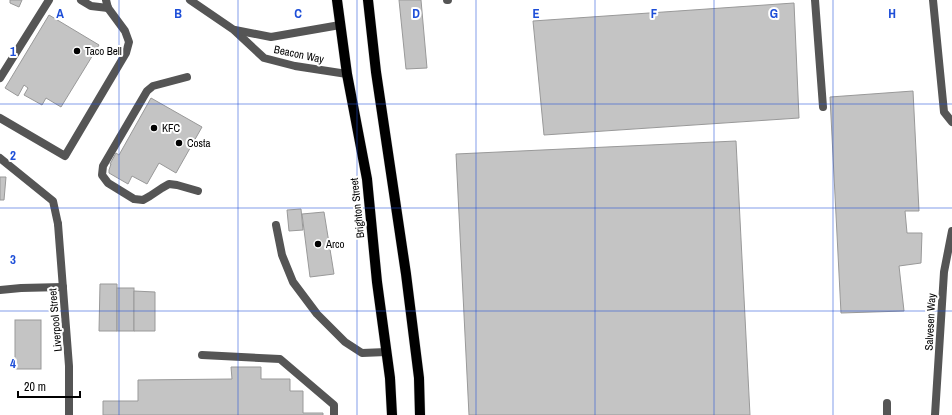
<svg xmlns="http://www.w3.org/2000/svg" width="952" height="415" viewBox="0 0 952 415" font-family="'Archivo Narrow',sans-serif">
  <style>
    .building { fill: #c4c4c4; stroke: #999 }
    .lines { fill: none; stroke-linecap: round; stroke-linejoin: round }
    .primary-casing { stroke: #dbdbdb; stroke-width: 11 }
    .service { stroke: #555; stroke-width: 8 }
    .minor { stroke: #555; stroke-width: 8 }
    .primary { stroke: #000; stroke-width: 10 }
    .grid { fill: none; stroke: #1d4ed8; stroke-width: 1; stroke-opacity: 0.55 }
    .poi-dot { fill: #000; stroke: #fff; stroke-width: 1.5 }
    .labels { text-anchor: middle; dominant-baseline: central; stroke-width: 4; stroke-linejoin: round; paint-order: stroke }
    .poi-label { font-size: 11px; fill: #000; stroke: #fff; text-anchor: start }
    .street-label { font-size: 11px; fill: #000; stroke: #fff }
    .grid-label { font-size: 13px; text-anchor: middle; font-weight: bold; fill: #1d4ed8; stroke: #fff; stroke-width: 4; stroke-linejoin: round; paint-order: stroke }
  </style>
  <rect width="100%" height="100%" fill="#fff"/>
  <!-- building -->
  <g class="building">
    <path d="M10,0h12l-3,7 -9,-4z"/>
    <path d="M399,0h22l6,68 -21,1z"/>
    <path d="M794,3l5,115 -255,17 -11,-114z"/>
    <path d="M49,15l50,30 -38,62 -15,-9 -4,7 -18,-10 4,-7 -4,-3 -6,11 -13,-8z"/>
    <path d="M913,91l6,120h-14l2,22h15l-1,30 -22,3 5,45 -63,2 -11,-216z"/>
    <path d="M151,98l51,29 -26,46 -17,-10 -12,21 -15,-8 -4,8 -19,-11v-3l2,-6h-1l6,-11 3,2z"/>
    <path d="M736,141l14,274h-281l-13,-261z"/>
    <path d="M0,177h6l-2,23h-4z"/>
    <path d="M301,209l2,21 -14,1 -2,-21z"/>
    <path d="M324,212l10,62 -24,3 -8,-63z"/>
    <path d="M100,284h17v47h-18z"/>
    <rect x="117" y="288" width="17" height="43"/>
    <path d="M134,291l21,1v39h-21z"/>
    <rect x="15" y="320" width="26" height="49"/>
    <path d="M231,367h30v12h29v12h13v22h20v2h-220v-14h35v-21l94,-1z"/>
  </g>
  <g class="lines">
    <defs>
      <g id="primary">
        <path d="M337,0l10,74 20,105 10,103 13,96 2,37"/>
        <path d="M368,0l8,72 30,202 13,104 1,37"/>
      </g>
    </defs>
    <!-- primary casing -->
    <use href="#primary" class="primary-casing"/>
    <!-- service -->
    <g class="service">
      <path d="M81,0l10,6 17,2"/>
      <path d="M447,0h1"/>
      <path d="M815,0l8,107"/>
      <path d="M933,0l11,112 8,10"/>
      <path d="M187,77l-34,9 -6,5 -44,75 -1,9 6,8 26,16 9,1 7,-4 12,-8 7,-4 8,1 21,6"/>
      <path d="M0,78l49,-78"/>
      <path d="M0,118l65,38 61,-103 3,-11 -4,-11 -17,-23 -2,-8"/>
      <path d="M0,158l53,43 5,23"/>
      <path d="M276,225l6,30 11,27 24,32 28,28 17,11 24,-1"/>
      <path d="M0,290l21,-2 42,-1"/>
      <path d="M202,355l78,4 54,46v10"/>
      <path d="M887,403v12"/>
    </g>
    <!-- minor -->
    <g class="minor">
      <path d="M190,0l44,30 30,28 31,8 52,8"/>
      <path d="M235,30l36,7 69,-12"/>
      <path d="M58,224l11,142v49"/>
      <path d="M935,415l9,-143 8,-41"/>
    </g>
    <!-- primary -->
    <use href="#primary" class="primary"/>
  </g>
  <!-- grid -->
  <path class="grid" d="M119,0v415M238,0v415M357,0v415M476,0v415M595,0v415M714,0v415M833,0v415M0,104h952M0,208h952M0,311h952"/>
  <!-- markers -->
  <g class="poi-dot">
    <circle cx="77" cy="51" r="4"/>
    <circle cx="154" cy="128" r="4"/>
    <circle cx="179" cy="143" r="4"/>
    <circle cx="318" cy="244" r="4"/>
  </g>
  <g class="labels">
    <!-- poi labels -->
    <g class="poi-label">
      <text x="85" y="51">Taco Bell</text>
      <text x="162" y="128">KFC</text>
      <text x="187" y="143">Costa</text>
      <text x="326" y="244">Arco</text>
    </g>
    <!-- street labels -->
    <g class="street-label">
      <text transform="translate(299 54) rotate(12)">Beacon Way</text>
      <text transform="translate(357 208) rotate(-96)">Brighton Street</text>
      <text transform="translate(55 320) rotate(-95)">Liverpool Street</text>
      <text transform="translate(930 322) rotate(-87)">Salvesen Way</text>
    </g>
  </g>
  <g class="grid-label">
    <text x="60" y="18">A</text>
    <text x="178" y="18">B</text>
    <text x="298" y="18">C</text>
    <text x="416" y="18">D</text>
    <text x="536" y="18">E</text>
    <text x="654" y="18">F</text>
    <text x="774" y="18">G</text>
    <text x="892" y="18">H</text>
    <text x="13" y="56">1</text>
    <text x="13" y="160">2</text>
    <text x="13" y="264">3</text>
    <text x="13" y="368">4</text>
  </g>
  <!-- scale -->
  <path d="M18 391v6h62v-6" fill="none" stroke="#000000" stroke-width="2"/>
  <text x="24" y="391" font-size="12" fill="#000000" stroke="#ffffff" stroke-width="3" paint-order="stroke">20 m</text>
</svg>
